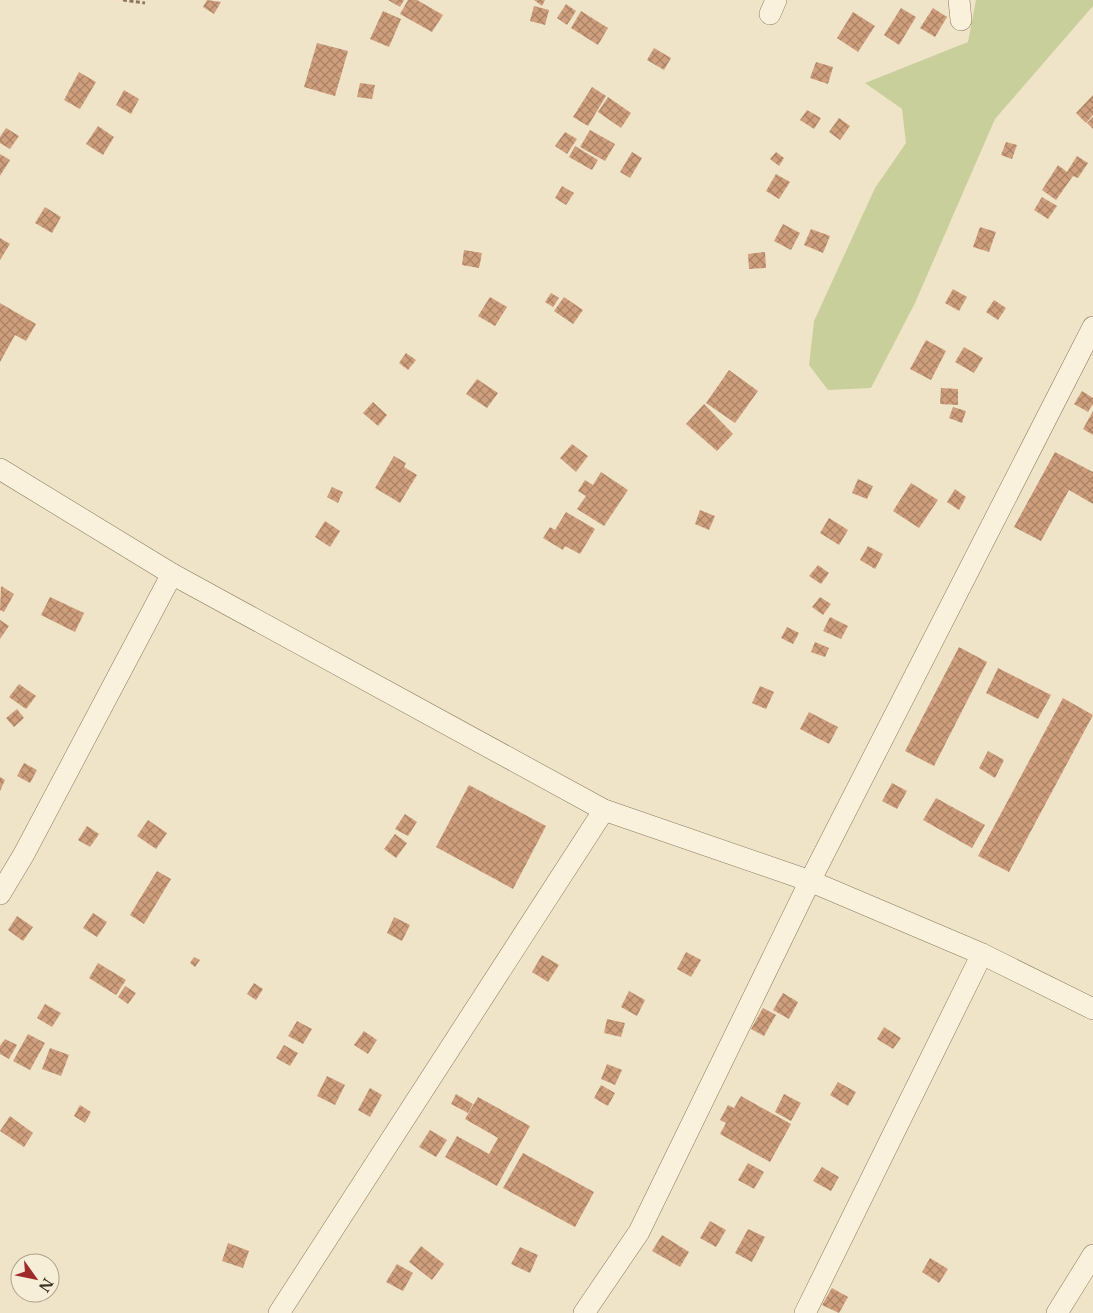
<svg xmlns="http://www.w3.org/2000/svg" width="1093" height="1313" viewBox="0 0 1093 1313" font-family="'Libre Baskerville',serif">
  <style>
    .grass { fill: #c9cf9b }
    .building { fill: url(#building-cross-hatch) }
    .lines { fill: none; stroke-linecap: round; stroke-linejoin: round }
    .minor-casing { stroke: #8d765c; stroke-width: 22 }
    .path { stroke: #8d765c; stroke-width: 3; stroke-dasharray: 4 2.5; stroke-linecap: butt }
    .minor { stroke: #faf1dc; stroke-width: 21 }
  </style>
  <defs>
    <pattern id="building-cross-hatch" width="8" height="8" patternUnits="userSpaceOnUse" patternTransform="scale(1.25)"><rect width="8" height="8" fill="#cf9f7d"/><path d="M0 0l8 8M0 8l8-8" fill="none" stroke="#a98266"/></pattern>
  </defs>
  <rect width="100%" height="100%" fill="#f0e4c8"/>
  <!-- grass -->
  <path class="grass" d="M976,0h117v6l-98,113 -80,184 -44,85 -43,2 -19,-25 5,-44 61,-133 31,-45 -4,-34 -37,-26 103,-41z"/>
  <!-- building -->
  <g class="building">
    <path d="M207,0l14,2 -7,12 -11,-7z"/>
    <path d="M388,0h16l-4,7z"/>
    <path d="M408,0h9l26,15 -11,17 -32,-18z"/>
    <path d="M534,0h11l-3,6z"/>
    <path d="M566,4l10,7 -9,14 -10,-7z"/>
    <path d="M534,6l15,4 -4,15 -15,-4z"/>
    <path d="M901,8l15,9 -17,28 -15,-10z"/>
    <path d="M933,8l14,9 -12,20 -15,-9z"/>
    <path d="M383,11l18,8 -12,28 -19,-8z"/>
    <path d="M581,11l27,17 -10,17 -27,-17z"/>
    <path d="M853,12l22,14 -17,26 -21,-14z"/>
    <path d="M317,43l31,8 -13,45 -31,-9z"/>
    <path d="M654,48l17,10 -7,12 -17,-10z"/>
    <path d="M816,62l17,5 -5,17 -18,-6z"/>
    <path d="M79,72l17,10 -16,27 -16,-9z"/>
    <path d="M360,83l15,2 -3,14 -15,-2z"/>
    <path d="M592,87l14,9 -18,30 -15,-9z"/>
    <path d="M124,90l15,9 -8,15 -15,-9z"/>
    <path d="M1093,95v20l-7,8 -10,-10z"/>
    <path d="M608,97l23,16 -10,15 -23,-16z"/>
    <path d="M807,110l14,8 -7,11 -14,-9z"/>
    <path d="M1093,117v12l-6,-6z"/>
    <path d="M839,118l11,8 -10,14 -11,-8z"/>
    <path d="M98,126l16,11 -11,18 -17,-11z"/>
    <path d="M6,128l13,8 -9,13 -10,-6v-6z"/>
    <path d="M590,130l25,14 -10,17 -25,-14z"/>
    <path d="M565,132l12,7 -10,15 -12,-8z"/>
    <path d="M1006,142l11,3 -5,14 -11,-4z"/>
    <path d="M575,146l23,14 -6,10 -23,-13z"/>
    <path d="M632,152l10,6 -12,20 -10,-6z"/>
    <path d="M776,152l8,6 -5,8 -9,-7z"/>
    <path d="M0,154l10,6 -10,16z"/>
    <path d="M1077,156l11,7 -10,15 -5,-2 -17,24 -14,-10 16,-25 9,7z"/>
    <path d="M776,174l14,8 -11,17 -13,-8z"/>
    <path d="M562,186l12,7 -8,12 -11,-7z"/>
    <path d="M1042,197l15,9 -9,13 -14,-9z"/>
    <path d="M45,207l16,10 -9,16 -17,-10z"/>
    <path d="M783,224l17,9 -9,17 -17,-9z"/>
    <path d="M980,227l16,5 -7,20 -16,-5z"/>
    <path d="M811,229l19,7 -7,17 -19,-8z"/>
    <path d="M0,238l10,6 -10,16z"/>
    <path d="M464,250l18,3 -3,15 -17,-3z"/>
    <path d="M765,252l1,16 -17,1 -1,-15z"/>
    <path d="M953,289l14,8 -8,14 -14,-8z"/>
    <path d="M551,293l8,5 -6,9 -8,-5z"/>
    <path d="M490,297l17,10 -12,19 -17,-10z"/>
    <path d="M564,297l19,13 -10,14 -19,-13z"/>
    <path d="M994,300l12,8 -8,12 -12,-8z"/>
    <path d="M0,303l36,21 -10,17 -11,-6 -15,27z"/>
    <path d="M926,340l20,11 -15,29 -21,-11z"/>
    <path d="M964,347l19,11 -9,15 -19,-11z"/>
    <path d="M406,353l10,7 -8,10 -9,-7z"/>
    <path d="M729,370l29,21 -23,32 -29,-20z"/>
    <path d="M477,379l21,14 -11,15 -21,-14z"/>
    <path d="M941,388l17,1v16l-18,-1z"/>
    <path d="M1082,391l11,7v6l-5,8 -14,-8z"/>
    <path d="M373,402l14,13 -9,11 -15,-13z"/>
    <path d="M704,404l29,30 -16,17 -31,-27z"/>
    <path d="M953,407l13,4 -4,12 -13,-5z"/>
    <path d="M1093,411v24l-10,-6z"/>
    <path d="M572,444l16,12 -12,16 -16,-14z"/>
    <path d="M1055,452l38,20v32l-24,-14 -28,51 -27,-14z"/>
    <path d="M394,456l12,7 -2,4 13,8 -17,28 -25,-15z"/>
    <path d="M601,472l27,18 -24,36 -27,-17 9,-13 -8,-5 7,-11 8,5z"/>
    <path d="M858,479l15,7 -6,13 -15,-6z"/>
    <path d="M911,483l27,17 -19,28 -26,-17z"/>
    <path d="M332,487l11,5 -5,11 -11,-6z"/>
    <path d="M955,489l11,8 -7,13 -12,-8z"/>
    <path d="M700,510l15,6 -6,14 -14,-6z"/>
    <path d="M566,512l29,17 -15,25 -15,-8 -2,4 -20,-12 7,-11 5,3z"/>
    <path d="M829,518l19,12 -9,15 -19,-12z"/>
    <path d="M325,521l15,10 -10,16 -15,-10z"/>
    <path d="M868,546l15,8 -8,15 -15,-9z"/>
    <path d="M818,565l11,8 -8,11 -12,-8z"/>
    <path d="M1,586l13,8 -10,18 -4,-2z"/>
    <path d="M50,597l34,16 -9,19 -34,-17z"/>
    <path d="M820,597l11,7 -8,11 -11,-8z"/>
    <path d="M830,617l18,9 -7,13 -18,-8z"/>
    <path d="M0,620l9,6 -9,13z"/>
    <path d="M787,627l12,6 -6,11 -12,-6z"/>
    <path d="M815,642l14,6 -4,9 -14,-5z"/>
    <path d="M959,647l28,15 -53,104 -29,-15z"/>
    <path d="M998,668l53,27 -13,24 -52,-26z"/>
    <path d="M19,684l17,12 -10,13 -17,-12z"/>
    <path d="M760,686l14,6 -8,17 -14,-6z"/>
    <path d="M1063,698l30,17 -84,157 -31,-16z"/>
    <path d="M17,709l7,9 -10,9 -8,-9z"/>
    <path d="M809,712l29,15 -9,17 -29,-15z"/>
    <path d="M988,751l16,9 -9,18 -16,-10z"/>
    <path d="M24,763l13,7 -7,13 -13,-7z"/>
    <path d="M0,777l5,3 -5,11z"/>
    <path d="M892,783l15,8 -10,18 -15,-8z"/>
    <path d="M469,785l77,41 -33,63 -77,-42z"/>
    <path d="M936,798l49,27 -13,23 -49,-28z"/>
    <path d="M405,814l12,8 -9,14 -13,-7z"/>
    <path d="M148,820l19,13 -11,16 -19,-13z"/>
    <path d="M87,826l12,8 -9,13 -12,-7z"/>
    <path d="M395,834l12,9 -11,15 -12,-9z"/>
    <path d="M157,871l14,8 -27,45 -14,-9z"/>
    <path d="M93,913l14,9 -10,15 -14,-9z"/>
    <path d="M17,916l16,11 -10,14 -15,-11z"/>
    <path d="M394,917l16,8 -8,16 -15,-8z"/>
    <path d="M686,952l15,8 -10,17 -14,-8z"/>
    <path d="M542,955l17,10 -11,17 -16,-10z"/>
    <path d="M194,957l6,3 -5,7 -5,-4z"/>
    <path d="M98,963l28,17 -10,15 -27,-17z"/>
    <path d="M254,983l9,6 -7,11 -9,-6z"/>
    <path d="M125,986l11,7 -8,11 -10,-7z"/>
    <path d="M629,991l16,9 -8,16 -16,-9z"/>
    <path d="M783,993l15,9 -9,17 -16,-9z"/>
    <path d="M45,1004l16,9 -9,14 -15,-9z"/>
    <path d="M763,1008l13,7 -12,21 -13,-7z"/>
    <path d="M607,1019l18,4 -4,14 -17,-4z"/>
    <path d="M297,1021l15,8 -9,15 -15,-8z"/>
    <path d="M884,1027l17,11 -8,11 -16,-10z"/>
    <path d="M364,1031l13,9 -9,14 -14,-9z"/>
    <path d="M28,1034l17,9 -15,27 -17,-9z"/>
    <path d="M5,1039l12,6 -8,14 -9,-5v-8z"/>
    <path d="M284,1045l14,8 -8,13 -14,-8z"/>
    <path d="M50,1048l19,7 -8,21 -19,-7z"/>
    <path d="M607,1064l15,6 -7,15 -14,-6z"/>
    <path d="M327,1076l18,9 -10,20 -18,-9z"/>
    <path d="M838,1082l18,10 -8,14 -18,-11z"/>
    <path d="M601,1085l14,8 -7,13 -14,-8z"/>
    <path d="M370,1088l12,7 -12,22 -12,-7z"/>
    <path d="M456,1094l17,10 -5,9 -17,-9z"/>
    <path d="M784,1094l17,9 -10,18 -16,-9z"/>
    <path d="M741,1096l50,28 -21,38 -50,-28 6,-11 -6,-3 8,-15 6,3z"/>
    <path d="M478,1097l52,29 -33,60 -52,-29 12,-21 32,18 9,-16 -33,-19z"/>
    <path d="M80,1105l11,7 -6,11 -11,-7z"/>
    <path d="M10,1116l23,17 -9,14 -24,-16z"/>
    <path d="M430,1130l17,10 -11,17 -17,-10z"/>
    <path d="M523,1153l71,39 -19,35 -72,-39z"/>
    <path d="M748,1163l16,9 -10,17 -16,-9z"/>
    <path d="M822,1167l17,10 -8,14 -18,-10z"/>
    <path d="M710,1221l16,9 -10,17 -16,-9z"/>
    <path d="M748,1229l17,8 -13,25 -17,-9z"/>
    <path d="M662,1235l27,17 -9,15 -28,-16z"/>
    <path d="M228,1243l21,8 -6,17 -21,-7z"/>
    <path d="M421,1246l23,18 -12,16 -23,-18z"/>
    <path d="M520,1247l18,8 -8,18 -19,-9z"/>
    <path d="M930,1258l18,11 -9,14 -17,-11z"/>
    <path d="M397,1264l16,9 -10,18 -17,-9z"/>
    <path d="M832,1288l16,9 -9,16 -17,-8z"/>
  </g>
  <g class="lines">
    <defs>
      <g id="minor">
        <path d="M959,0l2,20"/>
        <path d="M770,14l6,-14"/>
        <path d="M0,469l172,105 432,236 206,71 172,73 111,55"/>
        <path d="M0,894l24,-40 148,-280"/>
        <path d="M279,1313l325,-503"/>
        <path d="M584,1313l55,-81 171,-351 283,-554"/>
        <path d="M805,1313l177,-359"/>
        <path d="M1057,1313l36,-58"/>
      </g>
    </defs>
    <!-- minor casing -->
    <use href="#minor" class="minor-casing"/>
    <!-- path -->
    <path class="path" d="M123,0l22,3"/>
    <!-- minor -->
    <use href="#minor" class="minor"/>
  </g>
  <!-- north arrow -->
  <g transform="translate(35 1278) rotate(123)"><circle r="24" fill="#f7eed8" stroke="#ada18e"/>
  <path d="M0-4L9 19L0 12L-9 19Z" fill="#9e2a2b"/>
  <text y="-8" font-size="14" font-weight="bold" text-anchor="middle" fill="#3d2e20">N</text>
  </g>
</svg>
